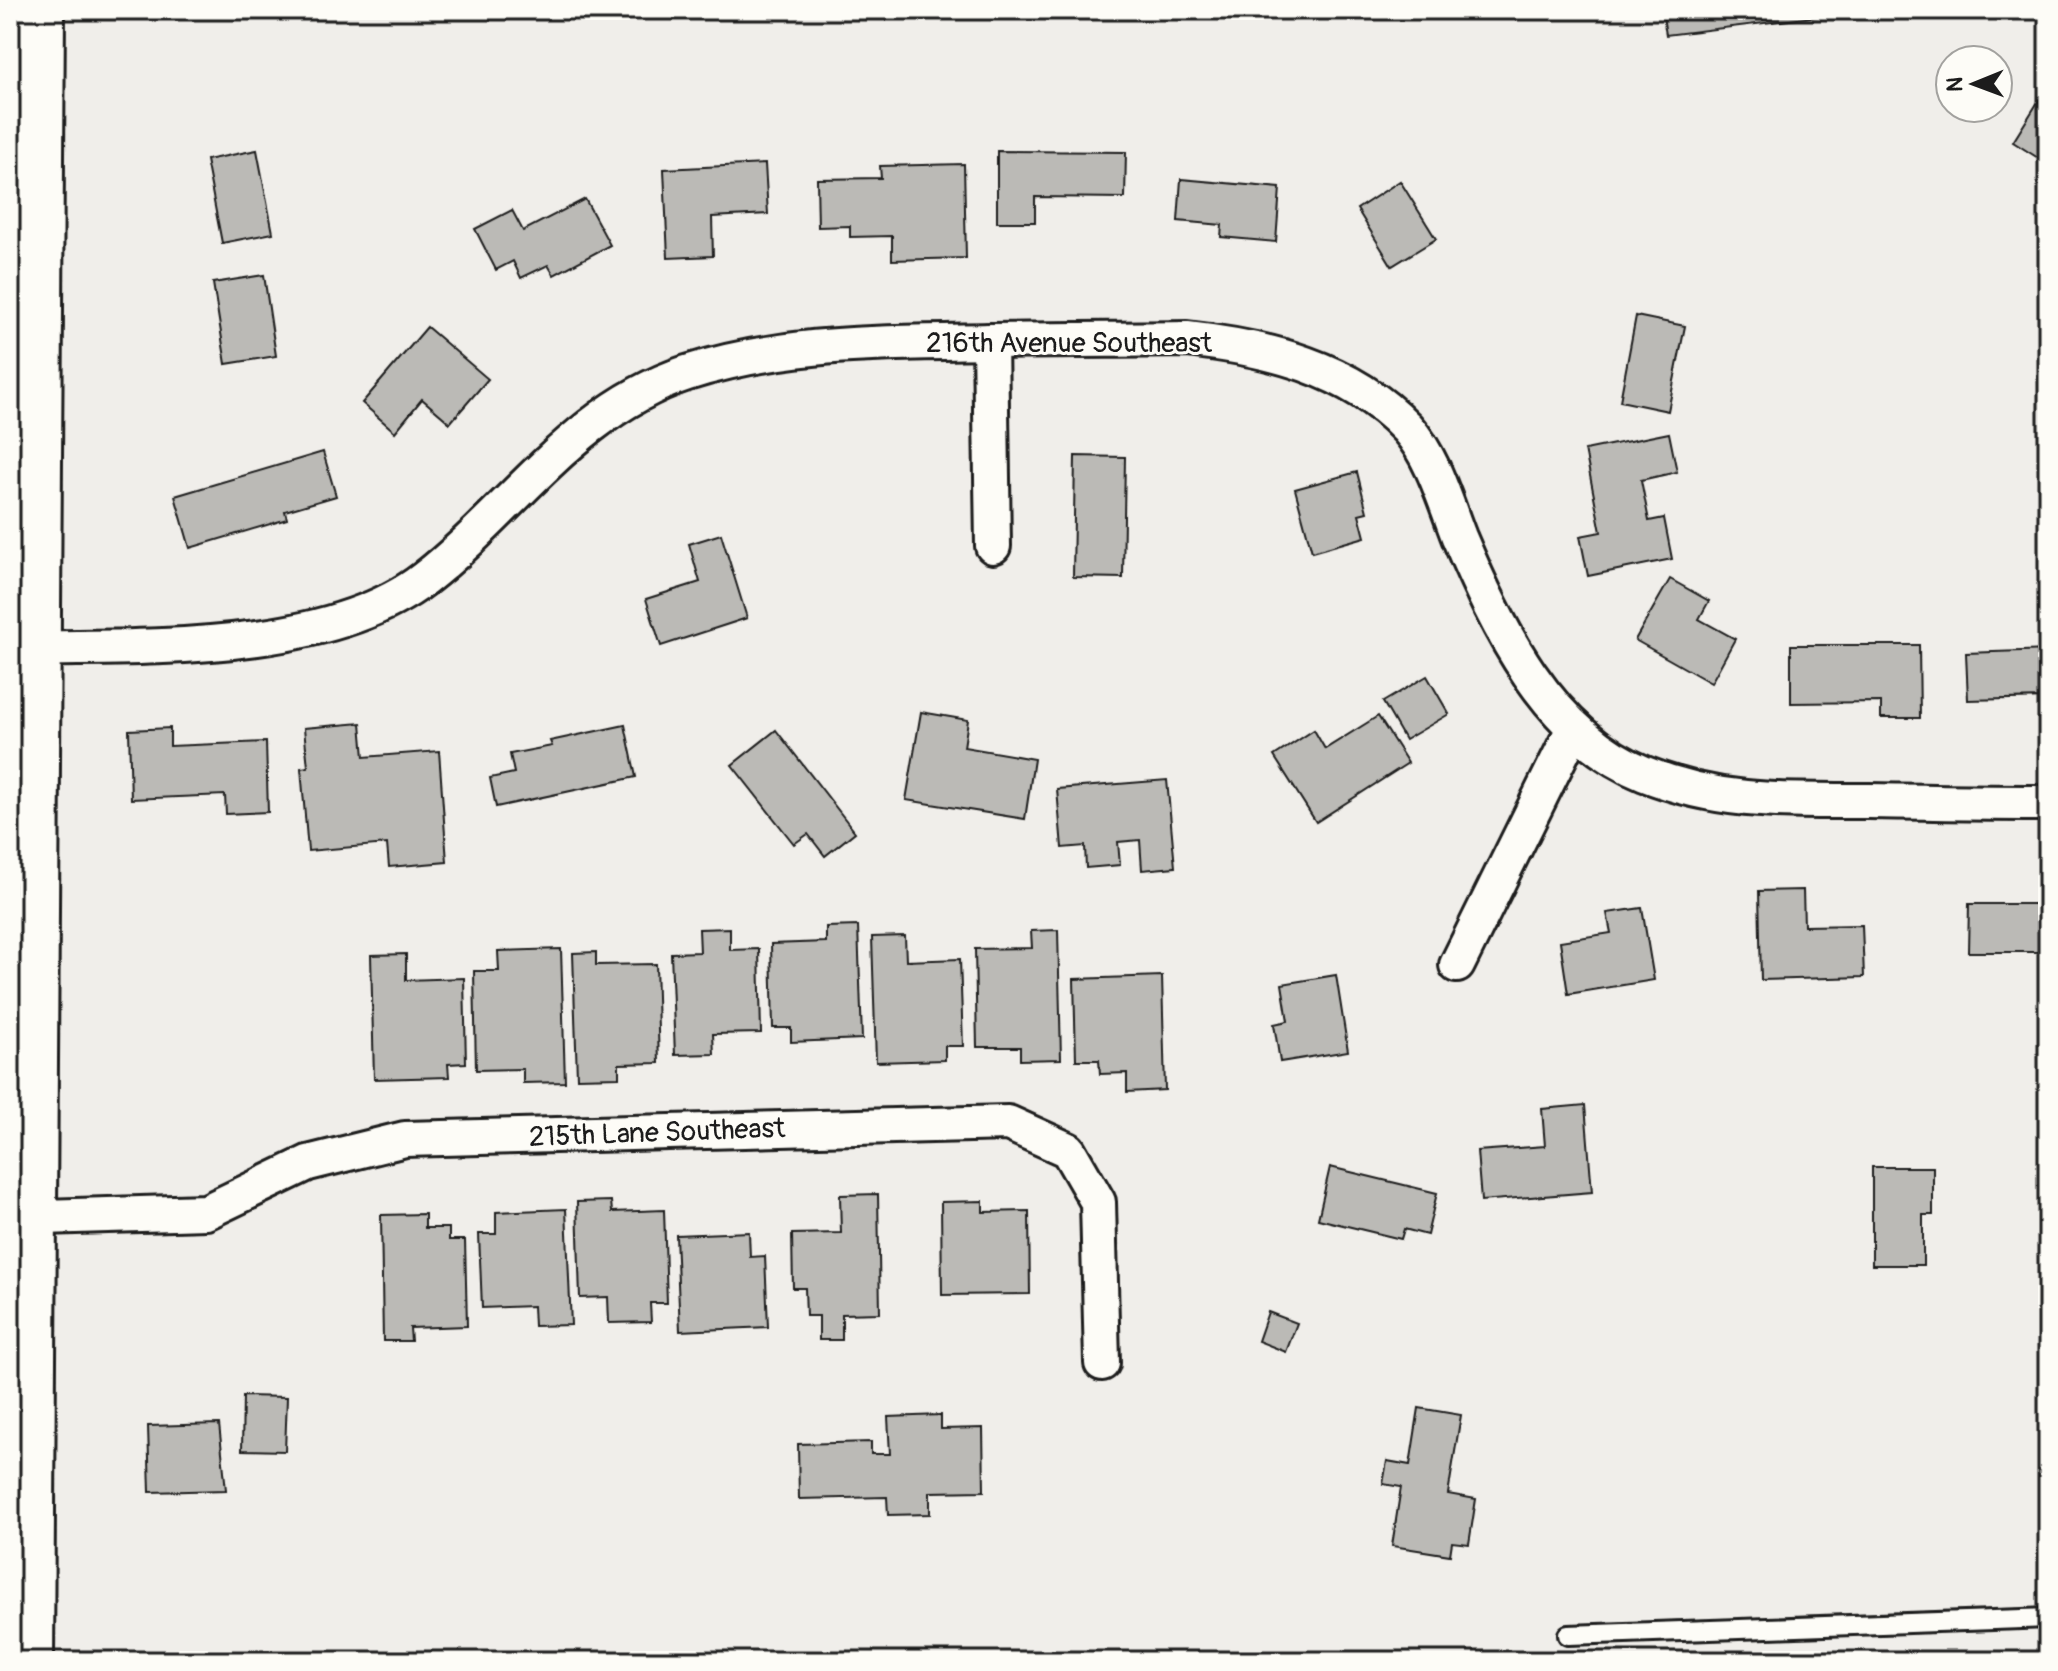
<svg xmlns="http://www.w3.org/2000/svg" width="2058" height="1671" viewBox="0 0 2058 1671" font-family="Pangolin,sans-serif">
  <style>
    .building { fill: #bbbab6; stroke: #1c1c1c; stroke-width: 2 }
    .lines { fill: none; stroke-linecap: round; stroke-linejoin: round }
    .lane-casing { stroke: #1c1c1c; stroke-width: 24 }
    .street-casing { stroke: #1c1c1c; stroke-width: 40 }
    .secondary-casing { stroke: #1c1c1c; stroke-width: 50 }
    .lane { stroke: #fdfcf7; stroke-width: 18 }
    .street { stroke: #fdfcf7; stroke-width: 34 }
    .secondary { stroke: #fdfcf7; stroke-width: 44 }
    .labels { text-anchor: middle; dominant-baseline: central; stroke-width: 6; stroke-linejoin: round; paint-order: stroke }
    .street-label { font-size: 28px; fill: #1c1c1c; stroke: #fdfcf7 }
  </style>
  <rect width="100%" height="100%" fill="#f0eeea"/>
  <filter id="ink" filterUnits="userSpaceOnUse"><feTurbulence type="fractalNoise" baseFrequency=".0125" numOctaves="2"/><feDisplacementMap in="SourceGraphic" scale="16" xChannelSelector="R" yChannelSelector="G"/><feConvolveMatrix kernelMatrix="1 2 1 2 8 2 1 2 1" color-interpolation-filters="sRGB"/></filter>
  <g filter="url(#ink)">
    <!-- building -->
    <g class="building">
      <path d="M1662,10h165l-5,6 -156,19z"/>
      <path d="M2046,89l2,1 -2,73 -33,-21z"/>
      <path d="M257,150l16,83 -51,10 -16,-83z"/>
      <path d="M997,151l129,1 -1,46 -90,-1v25h-38z"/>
      <path d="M765,164l3,50 -56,3 1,39 -45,2 -4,-89z"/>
      <path d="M964,164l2,94 -74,2v-24l-42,1v-11l-32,1 -1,-48 64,-1 -1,-12z"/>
      <path d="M1181,179l99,9 -4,54 -55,-5 1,-12 -44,-4z"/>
      <path d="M1400,181l36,58 -44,27 -35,-57z"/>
      <path d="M585,199l25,46 -56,30 -6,-10 -27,13 -8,-17 -17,9 -21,-41 37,-19 11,21z"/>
      <path d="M264,275l12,81 -50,8 -13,-81z"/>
      <path d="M1636,316l49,10 -17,85 -48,-10z"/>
      <path d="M427,327l61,52 -38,44 -28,-24 -27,33 -33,-29z"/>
      <path d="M1669,433l8,39 -36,8 8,41 15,-3 8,41 -84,17 -8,-40 21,-4 -16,-82z"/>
      <path d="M323,452l13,44 -51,15 2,8 -97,29 -15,-52z"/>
      <path d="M1075,456l50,1 -2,121 -50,-1z"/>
      <path d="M1357,472l10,40 -8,2 6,23 -53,15 -17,-63z"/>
      <path d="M721,534l26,84 -86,28 -15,-47 54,-17 -11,-38z"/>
      <path d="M1670,579l39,22 -10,18 36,20 -24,44 -76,-43z"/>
      <path d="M1791,645h128l1,73h-39v-16l-90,1z"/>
      <path d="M2048,650v48l-80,2 -2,-47z"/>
      <path d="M1427,676l22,38 -44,26 -22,-38z"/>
      <path d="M921,712l47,8 -4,27 70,12 -9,60 -119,-19z"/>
      <path d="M1378,716l30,47 -92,59 -42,-66 40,-26 11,19z"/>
      <path d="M361,723l3,34 75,-6 8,111 -58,5 -2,-23 -79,7 -7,-83 7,-1 -4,-39z"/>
      <path d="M625,725l11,52 -140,30 -6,-29 24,-5 -4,-19 42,-8 -2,-5z"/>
      <path d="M170,728v18l96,-4 2,70 -42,2 -1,-19 -94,4 -2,-69z"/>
      <path d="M776,730l79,102 -30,24 -17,-22 -14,10 -62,-79z"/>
      <path d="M1167,780l8,87 -33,3 -2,-30 -22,2 2,23 -34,3 -1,-22 -23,2 -5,-59z"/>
      <path d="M1803,890l1,36 58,-1 2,52 -103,3 -2,-89z"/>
      <path d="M1969,904h79v48h-80z"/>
      <path d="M1642,908l12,72 -86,14 -8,-53 51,-8 -4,-20z"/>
      <path d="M858,926l4,113 -71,3v-14h-18l-2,-84 55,-2v-15z"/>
      <path d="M730,928v22l29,-1 2,84 -48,1 1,20 -39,1 -4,-102 29,-1 -1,-23z"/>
      <path d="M1058,930l3,129 -41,1v-13h-43l-2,-98 57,-1 -1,-17z"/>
      <path d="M905,936l1,25 54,-2 3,87h-18v14l-69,2 -4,-125z"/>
      <path d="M561,949l4,133 -42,1v-14l-47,1 -2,-99h25l-1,-20z"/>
      <path d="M596,952v13l60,-1 3,99 -40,1v13l-42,1 -4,-125z"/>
      <path d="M406,954v26l58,-2 2,85 -18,1 1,13 -75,2 -3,-124z"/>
      <path d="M1336,975l12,76 -68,11 -6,-38 14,-3 -6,-37z"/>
      <path d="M1162,976l3,114 -38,2v-19l-27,1 -1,-14h-23l-2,-81z"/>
      <path d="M1585,1105l7,87 -111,9 -4,-50 68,-5 -3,-37z"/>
      <path d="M1330,1167l107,26 -10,42 -23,-6 -3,10 -83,-20z"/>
      <path d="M1872,1167h61v48h-10v50h-51z"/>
      <path d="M878,1194l2,119 -38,1v26h-23v-24h-13l-1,-28h-12l-1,-54 49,-1 -1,-38z"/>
      <path d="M611,1201l1,11 52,-2 3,93h-17l1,19 -42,1 -1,-26 -28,1 -3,-96z"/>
      <path d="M983,1201v11l46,-1 1,83 -88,1 -1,-93z"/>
      <path d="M566,1209l5,116 -37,1 -1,-20 -51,2 -3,-74h17v-22z"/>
      <path d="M425,1214v14h24v12h16l2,86 -57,2 1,13h-28l-2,-126z"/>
      <path d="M749,1232l1,25 15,-1 3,71 -88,4 -4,-96z"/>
      <path d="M1268,1312l29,11 -11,29 -28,-11z"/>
      <path d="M243,1396l44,1 -2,54 -43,-1z"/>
      <path d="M1419,1408l42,7 -13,79 28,5 -7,45 -17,-2 -2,13 -58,-9 9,-59 -18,-3 4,-23 23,4z"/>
      <path d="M941,1415v14l42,-1 1,63 -54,1v22l-42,1 -1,-18 -88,2 -1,-55 73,-2v12h19l-2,-37z"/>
      <path d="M219,1424l7,66 -76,2 -2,-66z"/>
    </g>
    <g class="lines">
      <defs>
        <path id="lane" d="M1568,1635l480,-17"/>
        <g id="street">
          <path d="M990,341l3,205"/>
          <path d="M10,649c122,-3 315,7 414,-70 89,-69 152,-170 263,-206 84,-27 171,-30 258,-31 81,-2 161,-2 242,-3 80,9 162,28 220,89 26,29 38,73 52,109 38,90 89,198 186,237 76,30 142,27 221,27 61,1 121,2 182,2"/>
          <path d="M1457,965l117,-237"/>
          <path d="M10,1218l196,-6 102,-49 97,-24 603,-16 60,27 30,52 4,161"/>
        </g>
        <path id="secondary" d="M31,1661l11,-1651"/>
      </defs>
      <!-- lane casing -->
      <use href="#lane" class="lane-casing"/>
      <!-- street casing -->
      <use href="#street" class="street-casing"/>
      <!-- secondary casing -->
      <use href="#secondary" class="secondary-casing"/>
      <!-- lane -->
      <use href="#lane" class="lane"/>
      <!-- street -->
      <use href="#street" class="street"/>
      <!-- secondary -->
      <use href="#secondary" class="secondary"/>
    </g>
  </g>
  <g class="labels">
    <!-- street labels -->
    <g class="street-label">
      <text x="1069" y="343">216th Avenue Southeast</text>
      <text transform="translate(657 1133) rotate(-2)">215th Lane Southeast</text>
    </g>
  </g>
  <!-- margin -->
  <rect width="2058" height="1671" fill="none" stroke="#fdfcf7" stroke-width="40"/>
  <rect x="20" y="20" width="2018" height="1631" fill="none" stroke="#1c1c1c" stroke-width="3" filter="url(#ink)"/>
  <!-- north arrow -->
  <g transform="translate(1974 84) rotate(269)"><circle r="38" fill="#fdfcf7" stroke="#a3a29f" stroke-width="2"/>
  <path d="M0-6L14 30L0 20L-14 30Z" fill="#1c1c1c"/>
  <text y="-12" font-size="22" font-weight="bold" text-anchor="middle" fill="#1c1c1c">N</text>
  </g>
</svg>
